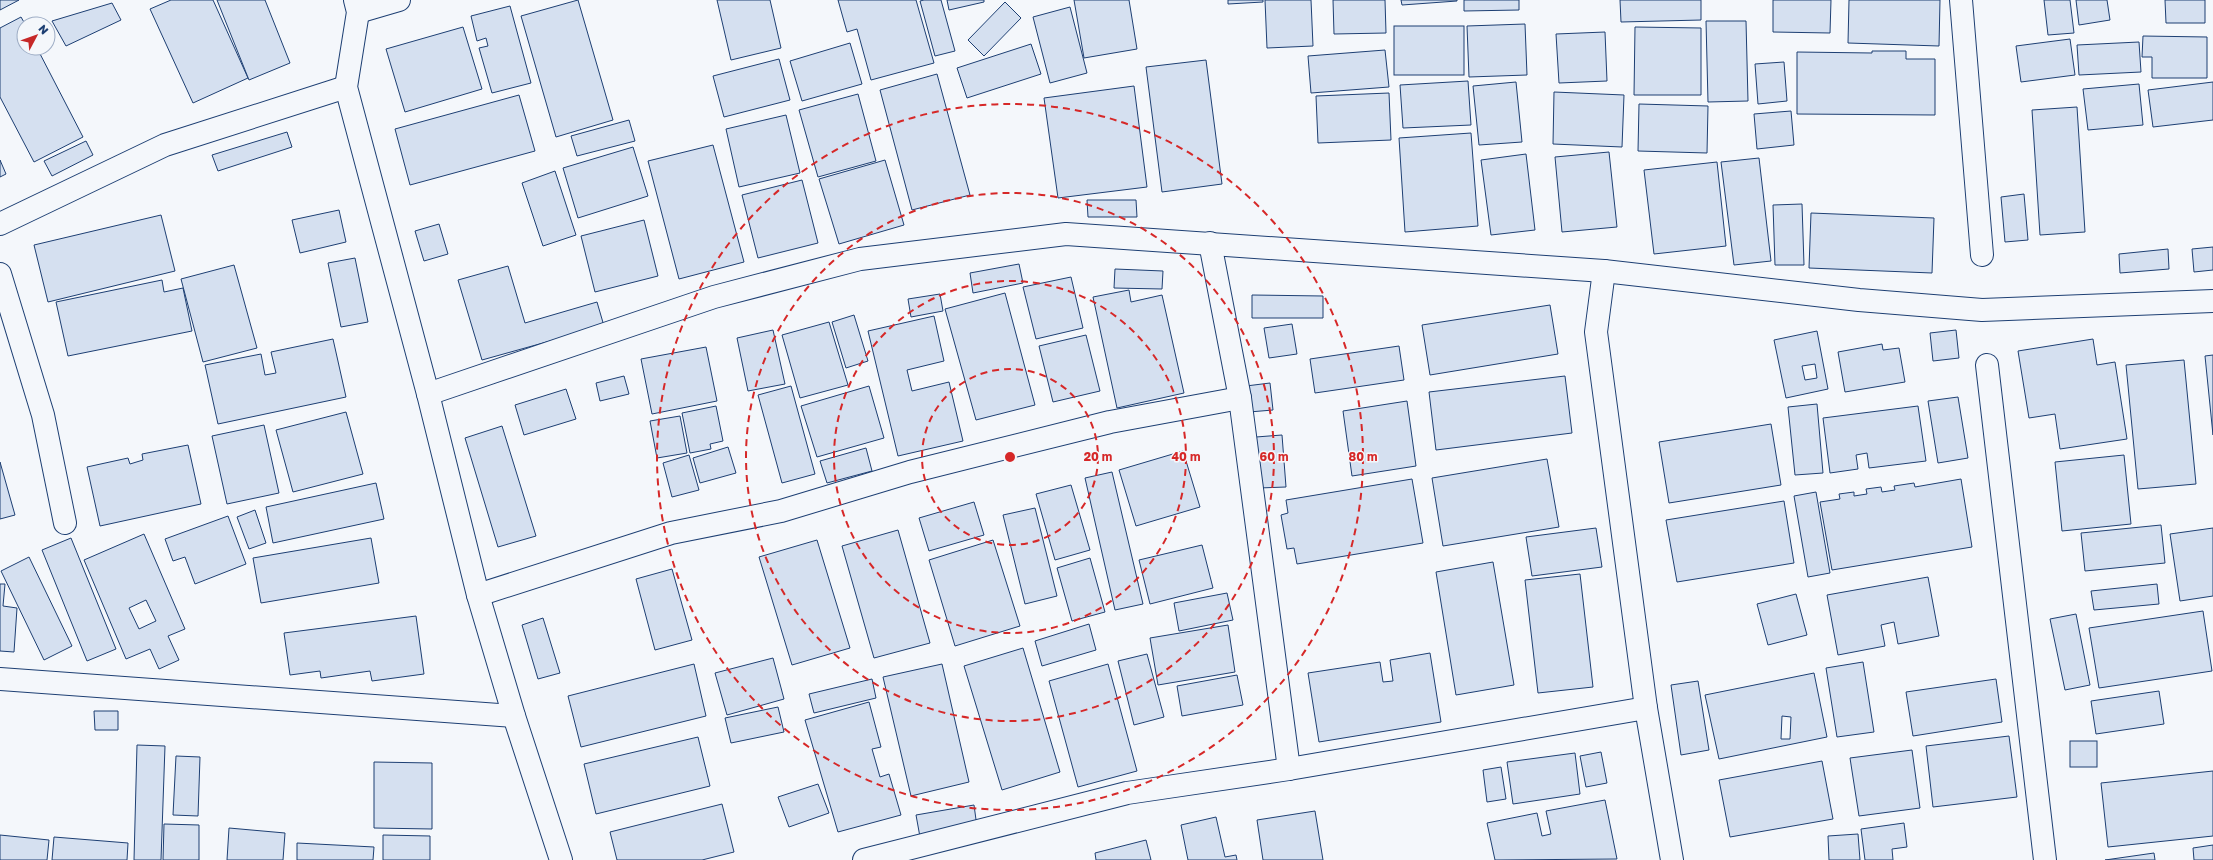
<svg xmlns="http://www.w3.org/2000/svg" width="2213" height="860" viewBox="0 0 2213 860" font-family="'Golos Text',sans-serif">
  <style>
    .building { fill: #d5e0f0; stroke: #1d3f73; fill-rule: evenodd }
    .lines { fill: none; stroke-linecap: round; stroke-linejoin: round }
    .street-casing { stroke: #1d3f73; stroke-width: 24 }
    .street { stroke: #f4f7fb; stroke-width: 22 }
    .ring { fill: none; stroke: #d62828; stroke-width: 2; stroke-dasharray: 7 5 }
    .centre { fill: #d62828; stroke: #f4f7fb; stroke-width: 2 }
    .ring-label { font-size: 12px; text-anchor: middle; font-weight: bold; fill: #d62828; stroke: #f4f7fb; stroke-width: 3; stroke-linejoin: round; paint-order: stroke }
  </style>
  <rect width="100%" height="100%" fill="#f4f7fb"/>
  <!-- building -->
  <g class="building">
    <path d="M0,0h19l-19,10z"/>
    <path d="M171,0h42l35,78 -55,25 -43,-94z"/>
    <path d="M217,0h48l25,63 -41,17z"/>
    <path d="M578,0l35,120 -57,17 -35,-121z"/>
    <path d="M717,0h53l11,48 -50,12z"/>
    <path d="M838,0h78l18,63 -63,17 -14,-51 -10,3z"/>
    <path d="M924,0h17l14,51 -20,5 -15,-55z"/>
    <path d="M947,0h37v2l-35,8z"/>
    <path d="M1074,0h55l8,49 -53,9z"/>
    <path d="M1228,0h35v2l-35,2z"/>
    <path d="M1265,0h46l2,46 -46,2z"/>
    <path d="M1333,0h52l1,33 -52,1z"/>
    <path d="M1401,0h56v1l-55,4z"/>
    <path d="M1464,0h55v10l-55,1z"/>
    <path d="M1620,0h81v20l-80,2z"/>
    <path d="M1773,0h58l-1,33 -57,-1z"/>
    <path d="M1849,0h91l-1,46 -91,-3z"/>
    <path d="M2044,0h26l4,33 -26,2z"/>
    <path d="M2076,0h31l3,20 -31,5z"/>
    <path d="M2165,0h40v23h-39z"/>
    <path d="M1005,2l16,16 -37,38 -16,-16z"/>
    <path d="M112,3l9,17 -55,26 -14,-25z"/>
    <path d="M510,6l21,77 -39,10 -13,-45 9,-2 -2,-8 -9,3 -6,-25z"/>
    <path d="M1070,7l17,66 -37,10 -17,-66z"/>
    <path d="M21,17l4,7 -1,24h13l46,89 -49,25 -34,-65v-69z"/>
    <path d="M1706,21h40l2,80 -40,1z"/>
    <path d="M1525,24l2,51 -58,2 -2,-51z"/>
    <rect x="1394" y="26" width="70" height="49"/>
    <path d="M463,27l19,62 -77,23 -19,-63z"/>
    <path d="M1635,27l66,1v67h-67z"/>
    <path d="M1605,32l2,49 -48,2 -3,-49z"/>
    <path d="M2143,36l64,1v41h-55v-21h-10z"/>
    <path d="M2070,39l5,36 -54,7 -5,-36z"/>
    <path d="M2139,42l2,30 -62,3 -2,-30z"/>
    <path d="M850,43l12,41 -60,17 -12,-40z"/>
    <path d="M1031,44l10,30 -74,24 -10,-30z"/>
    <path d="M1385,50l4,37 -78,6 -3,-37z"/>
    <path d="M1872,51h34v8h29v56l-138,-1v-62l75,1z"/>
    <path d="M779,59l11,41 -66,17 -11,-41z"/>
    <path d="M1206,60l16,124 -60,8 -16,-125z"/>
    <path d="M1784,62l3,39 -29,3 -3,-40z"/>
    <path d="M937,74l33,121 -58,15 -32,-120z"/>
    <path d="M1468,81l3,44 -68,3 -3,-43z"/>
    <path d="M1516,82l6,60 -43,3 -6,-59z"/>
    <path d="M2213,82v38l-60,7 -5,-37z"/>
    <path d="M2139,84l4,41 -55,5 -5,-41z"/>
    <path d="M1134,86l13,101 -89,11 -14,-100z"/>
    <path d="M1554,92l70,3 -2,52 -69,-3z"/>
    <path d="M1389,93l2,47 -73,3 -2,-47z"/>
    <path d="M858,94l18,67 -58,16 -19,-67z"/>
    <path d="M519,95l16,56 -125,34 -15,-56z"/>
    <path d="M1639,104l69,2 -1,47 -69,-2z"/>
    <path d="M2077,107l8,125 -45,3 -8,-125z"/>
    <path d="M1791,111l3,34 -37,4 -3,-35z"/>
    <path d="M786,115l14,58 -61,14 -13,-58z"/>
    <path d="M629,120l6,21 -58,15 -6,-20z"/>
    <path d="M287,132l5,15 -74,24 -6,-16z"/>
    <path d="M1471,133l7,93 -73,6 -6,-94z"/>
    <path d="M86,141l7,14 -41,21 -8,-15z"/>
    <path d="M713,145l31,117 -65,17 -31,-118z"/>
    <path d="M633,147l15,49 -70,22 -15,-50z"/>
    <path d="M1609,152l8,75 -55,5 -7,-75z"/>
    <path d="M1526,154l9,76 -44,5 -10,-75z"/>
    <path d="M1759,158l12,103 -37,4 -13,-103z"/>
    <path d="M0,160l6,14 -6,3z"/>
    <path d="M885,160l19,65 -65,19 -20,-65z"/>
    <path d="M1717,162l9,84 -72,8 -10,-84z"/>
    <path d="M555,171l21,64 -33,11 -21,-63z"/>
    <path d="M802,180l16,63 -60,15 -16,-63z"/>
    <path d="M2024,194l4,46 -23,2 -4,-45z"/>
    <path d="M1087,200h49l1,17h-49z"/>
    <path d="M1802,204l2,61h-29l-2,-60z"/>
    <path d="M339,210l7,32 -46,11 -8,-33z"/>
    <path d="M1811,213l123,5 -2,55 -123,-5z"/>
    <path d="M161,215l14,56 -127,31 -14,-57z"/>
    <path d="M644,220l14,56 -63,16 -14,-56z"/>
    <path d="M439,224l9,30 -24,7 -9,-30z"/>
    <path d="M2213,247v23l-19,2 -2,-23z"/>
    <path d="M2168,249l1,20 -49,4 -1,-19z"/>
    <path d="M355,258l13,64 -27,5 -13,-64z"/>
    <path d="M1019,264l4,19 -50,10 -3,-20z"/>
    <path d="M234,265l23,83 -54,14 -22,-83z"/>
    <path d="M508,266l17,57 72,-21 7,24 -122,34 -24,-80z"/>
    <path d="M1115,269l48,2 -1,18 -48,-1z"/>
    <path d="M1071,277l12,51 -47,11 -13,-52z"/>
    <path d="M162,280l2,12 19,-4 9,43 -124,25 -12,-54z"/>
    <path d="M1129,290l2,12 31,-7 22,98 -67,15 -24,-111z"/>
    <path d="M1005,293l30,112 -59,15 -31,-111z"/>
    <path d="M940,294l3,17 -32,6 -3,-18z"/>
    <path d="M1252,295l71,1v22h-71z"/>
    <path d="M1550,305l8,49 -128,21 -8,-50z"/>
    <path d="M854,315l14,46 -22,7 -14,-46z"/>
    <path d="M934,316l10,45 -37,9 5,21 37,-9 14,59 -65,15 -30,-125z"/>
    <path d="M829,322l19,63 -48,13 -18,-63z"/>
    <path d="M1292,324l5,30 -28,4 -5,-30z"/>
    <path d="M773,330l12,54 -37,7 -11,-53z"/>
    <path d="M1956,330l3,28 -26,3 -3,-28z"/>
    <path d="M1817,331l11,58 -42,9 -12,-58zM1815,364l2,14 -12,2 -3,-14z"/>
    <path d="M1086,335l14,56 -47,11 -14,-56z"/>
    <path d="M333,339l13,58 -128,27 -13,-59 56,-11 4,21 11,-2 -5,-21z"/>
    <path d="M2093,339l4,26 18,-3 12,77 -67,10 -5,-35 -26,4 -11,-67z"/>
    <path d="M1882,344l1,6 16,-2 6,34 -60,10 -7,-40z"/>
    <path d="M1399,346l5,34 -89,13 -5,-34z"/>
    <path d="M706,347l11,54 -65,13 -11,-55z"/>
    <path d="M2213,355v80l-8,-79z"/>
    <path d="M2184,360l12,124 -58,5 -12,-124z"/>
    <path d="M624,376l5,18 -29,7 -4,-18z"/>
    <path d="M1565,376l7,57 -136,17 -7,-58z"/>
    <path d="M1270,383l3,27 -24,2 -3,-26z"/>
    <path d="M791,386l24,88 -33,9 -24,-88z"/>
    <path d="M869,386l15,52 -67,19 -16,-51z"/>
    <path d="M566,389l10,30 -52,16 -9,-30z"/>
    <path d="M1958,397l10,61 -30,5 -10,-62z"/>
    <path d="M1407,401l9,65 -64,10 -9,-65z"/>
    <path d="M1817,404l6,69 -28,2 -7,-68z"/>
    <path d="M716,406l7,35 -13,3 1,5 -21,4 -8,-40z"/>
    <path d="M1918,406l8,55 -57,7 -2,-15 -11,2 2,14 -28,4 -7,-55z"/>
    <path d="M346,412l17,62 -70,18 -17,-62z"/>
    <path d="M680,416l7,37 -30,5 -7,-37z"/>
    <path d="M1771,424l10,61 -112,18 -10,-61z"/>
    <path d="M264,425l15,68 -52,11 -15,-68z"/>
    <path d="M502,426l34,110 -38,11 -33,-109z"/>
    <path d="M1282,435l4,52 -27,1 -3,-51z"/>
    <path d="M188,445l13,59 -101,22 -13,-59 41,-9 2,6 13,-4 -1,-6z"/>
    <path d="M728,447l8,26 -36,10 -7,-25z"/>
    <path d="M866,448l6,23 -45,12 -7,-22z"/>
    <path d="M1183,451l17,56 -64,19 -17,-56z"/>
    <path d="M689,455l10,35 -27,7 -9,-34z"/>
    <path d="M2124,455l7,69 -69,7 -7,-69z"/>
    <path d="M1547,459l12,68 -116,19 -11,-68z"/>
    <path d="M0,462l15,53 -15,4z"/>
    <path d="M1112,472l31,132 -28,6 -30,-132z"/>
    <path d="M1412,479l11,64 -126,21 -3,-16 -7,1 -6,-34 7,-2 -2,-13z"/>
    <path d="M1961,479l11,68 -140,23 -12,-68 20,-3 -1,-5 15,-2v4l13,-2 -1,-5 15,-2 1,5 13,-2 -1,-4 20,-3 1,4z"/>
    <path d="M376,483l8,36 -111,24 -7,-36z"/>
    <path d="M1071,485l19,65 -35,10 -19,-66z"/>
    <path d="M1816,492l14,81 -22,4 -14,-81z"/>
    <path d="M1784,501l10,62 -117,19 -11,-62z"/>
    <path d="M974,502l10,33 -55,16 -10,-33z"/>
    <path d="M1035,508l22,88 -32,8 -22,-89z"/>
    <path d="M255,510l11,33 -17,6 -12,-32z"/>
    <path d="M228,516l18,48 -51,20 -10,-27 -12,4 -8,-22z"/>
    <path d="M2161,525l4,38 -80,8 -4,-38z"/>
    <path d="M1596,528l6,39 -70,9 -6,-39z"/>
    <path d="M2213,528v68l-33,5 -10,-67z"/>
    <path d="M898,530l32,113 -56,15 -32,-112z"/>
    <path d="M144,534l41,95 -17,7 11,24 -20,9 -9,-20 -24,10 -42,-99zM146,600l10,21 -17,8 -10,-21z"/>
    <path d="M71,538l45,111 -29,12 -45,-111z"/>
    <path d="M371,538l8,45 -118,20 -8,-45z"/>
    <path d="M817,540l33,108 -58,17 -33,-108z"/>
    <path d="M993,540l27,86 -65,20 -26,-86z"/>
    <path d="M1202,545l11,43 -63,16 -11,-44z"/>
    <path d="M29,557l43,89 -28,14 -43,-89z"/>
    <path d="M1090,558l15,54 -33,9 -15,-53z"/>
    <path d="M1493,562l21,123 -58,10 -20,-123z"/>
    <path d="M672,569l20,71 -37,10 -19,-71z"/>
    <path d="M1580,574l13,113 -55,6 -13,-113z"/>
    <path d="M1928,577l11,59 -41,8 -4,-22 -13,3 4,21 -47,9 -11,-60z"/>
    <path d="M0,584h5l-2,22 14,2 -3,44 -14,-1z"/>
    <path d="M2157,584l2,20 -65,6 -3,-19z"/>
    <path d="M1227,593l6,27 -54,11 -5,-28z"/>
    <path d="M1796,594l11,41 -39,10 -11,-41z"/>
    <path d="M2203,611l9,60 -113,17 -10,-60z"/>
    <path d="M2076,614l14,71 -25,5 -15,-71z"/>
    <path d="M416,616l8,58 -52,7 -2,-10 -49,7 -1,-7 -30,4 -6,-42z"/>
    <path d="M543,618l17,55 -22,6 -16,-54z"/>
    <path d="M1089,624l7,26 -54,16 -7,-25z"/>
    <path d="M1228,625l7,47 -77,13 -8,-47z"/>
    <path d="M1023,648l37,124 -58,18 -38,-124z"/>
    <path d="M1430,653l11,69 -122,20 -11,-69 72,-11 3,20 10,-1 -3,-21z"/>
    <path d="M1147,654l17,63 -30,8 -16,-64z"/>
    <path d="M773,658l11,41 -57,16 -12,-42z"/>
    <path d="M1863,662l11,70 -37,5 -11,-69z"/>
    <path d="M694,664l12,52 -125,31 -13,-51z"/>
    <path d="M942,664l27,118 -58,14 -28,-119z"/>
    <path d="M1108,664l29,107 -59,16 -29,-106z"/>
    <path d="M1814,673l13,64 -108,22 -14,-64zM1782,716l9,1 -1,22h-9z"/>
    <path d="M1237,675l6,30 -61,11 -5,-30z"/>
    <path d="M872,679l4,19 -62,15 -5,-19z"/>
    <path d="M1996,679l6,43 -89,14 -7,-44z"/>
    <path d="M1698,681l11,69 -28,5 -10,-70z"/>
    <path d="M2159,691l5,33 -68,10 -5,-33z"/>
    <path d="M869,702l12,45 -9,2 8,28 9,-3 12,41 -63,17 -33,-112z"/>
    <path d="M778,707l6,25 -53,11 -6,-25z"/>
    <path d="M94,711h24v19h-23z"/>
    <path d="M2009,736l8,61 -84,10 -7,-61z"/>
    <path d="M698,737l12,49 -114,28 -12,-50z"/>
    <rect x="2070" y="741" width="27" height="26"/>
    <path d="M137,745l28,1 -4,114h-27z"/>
    <path d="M1912,750l8,58 -61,8 -9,-58z"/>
    <path d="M1601,752l6,31 -21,4 -6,-31z"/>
    <path d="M1575,753l5,41 -67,10 -6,-42z"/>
    <path d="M176,756l24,1 -2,59 -25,-1z"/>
    <path d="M1822,761l11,58 -103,18 -11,-57z"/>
    <path d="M374,762l58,1v66l-58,-1z"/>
    <path d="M1501,767l5,32 -19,3 -4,-32z"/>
    <path d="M2213,771v65l-105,11 -7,-64z"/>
    <path d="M818,784l11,29 -40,14 -11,-30z"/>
    <path d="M1605,800l12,59 -122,1 -8,-37 50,-10 5,23 9,-2 -5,-23z"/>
    <path d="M722,804l12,48 -32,8h-85l-7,-28z"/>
    <path d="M974,805l3,22 -57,10 -4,-22z"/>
    <path d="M1315,811l8,49h-60l-6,-40z"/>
    <path d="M1216,817l9,40 11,-2 1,5h-49l-7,-35z"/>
    <path d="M1904,823l3,24 -15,2 1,11h-28l-4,-31z"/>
    <path d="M164,824l35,1v35h-36z"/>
    <path d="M229,828l56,5 -2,27h-56z"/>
    <path d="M1858,834l2,26h-31l-1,-24z"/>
    <path d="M0,835l49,5 -2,20h-47z"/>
    <path d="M383,835l47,1v24h-47z"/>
    <path d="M54,837l74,6 -1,17h-75z"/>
    <path d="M1146,840l5,20h-55l-1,-7z"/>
    <path d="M297,843l77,4 -1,13h-76z"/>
    <path d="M2213,845v15h-19l-1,-12z"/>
    <path d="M2154,853l1,7h-50z"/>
  </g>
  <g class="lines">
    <defs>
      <g id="street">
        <path d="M355,0l3,12 -12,75 82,307 50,201 36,121 47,144"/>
        <path d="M1961,0l21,255"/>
        <path d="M358,12l41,-12"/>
        <path d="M0,224l165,-79 181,-58"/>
        <path d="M1210,243l30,155 49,371"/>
        <path d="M1604,271l-8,61 50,376 26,152"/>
        <path d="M0,274l43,141 22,108"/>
        <path d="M1987,365l58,495"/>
        <path d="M428,394l286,-97 146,-38 206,-25 538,37 255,29 123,10 231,-9"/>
        <path d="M478,595l193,-62 110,-22 129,-39 200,-50 130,-24"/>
        <path d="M0,679l514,37"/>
        <path d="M864,860l263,-67 162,-24 357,-61"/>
      </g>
    </defs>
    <!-- street casing -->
    <use href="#street" class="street-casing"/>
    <!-- street -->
    <use href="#street" class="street"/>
  </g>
  <!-- distance rings -->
  <g class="ring">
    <circle cx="1010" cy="457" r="88"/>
    <circle cx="1010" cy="457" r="176"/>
    <circle cx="1010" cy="457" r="264"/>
    <circle cx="1010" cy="457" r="353"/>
  </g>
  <circle cx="1010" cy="457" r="6" class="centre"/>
  <g class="ring-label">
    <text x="1098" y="461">20 m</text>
    <text x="1186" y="461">40 m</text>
    <text x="1274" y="461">60 m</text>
    <text x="1363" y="461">80 m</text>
  </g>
  <!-- north arrow -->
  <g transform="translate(36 36) rotate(49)"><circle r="19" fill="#f4f7fb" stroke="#9eadc5"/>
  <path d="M0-3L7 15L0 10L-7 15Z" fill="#c62828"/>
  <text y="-6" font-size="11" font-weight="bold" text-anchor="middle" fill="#1d3f73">N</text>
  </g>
</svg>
